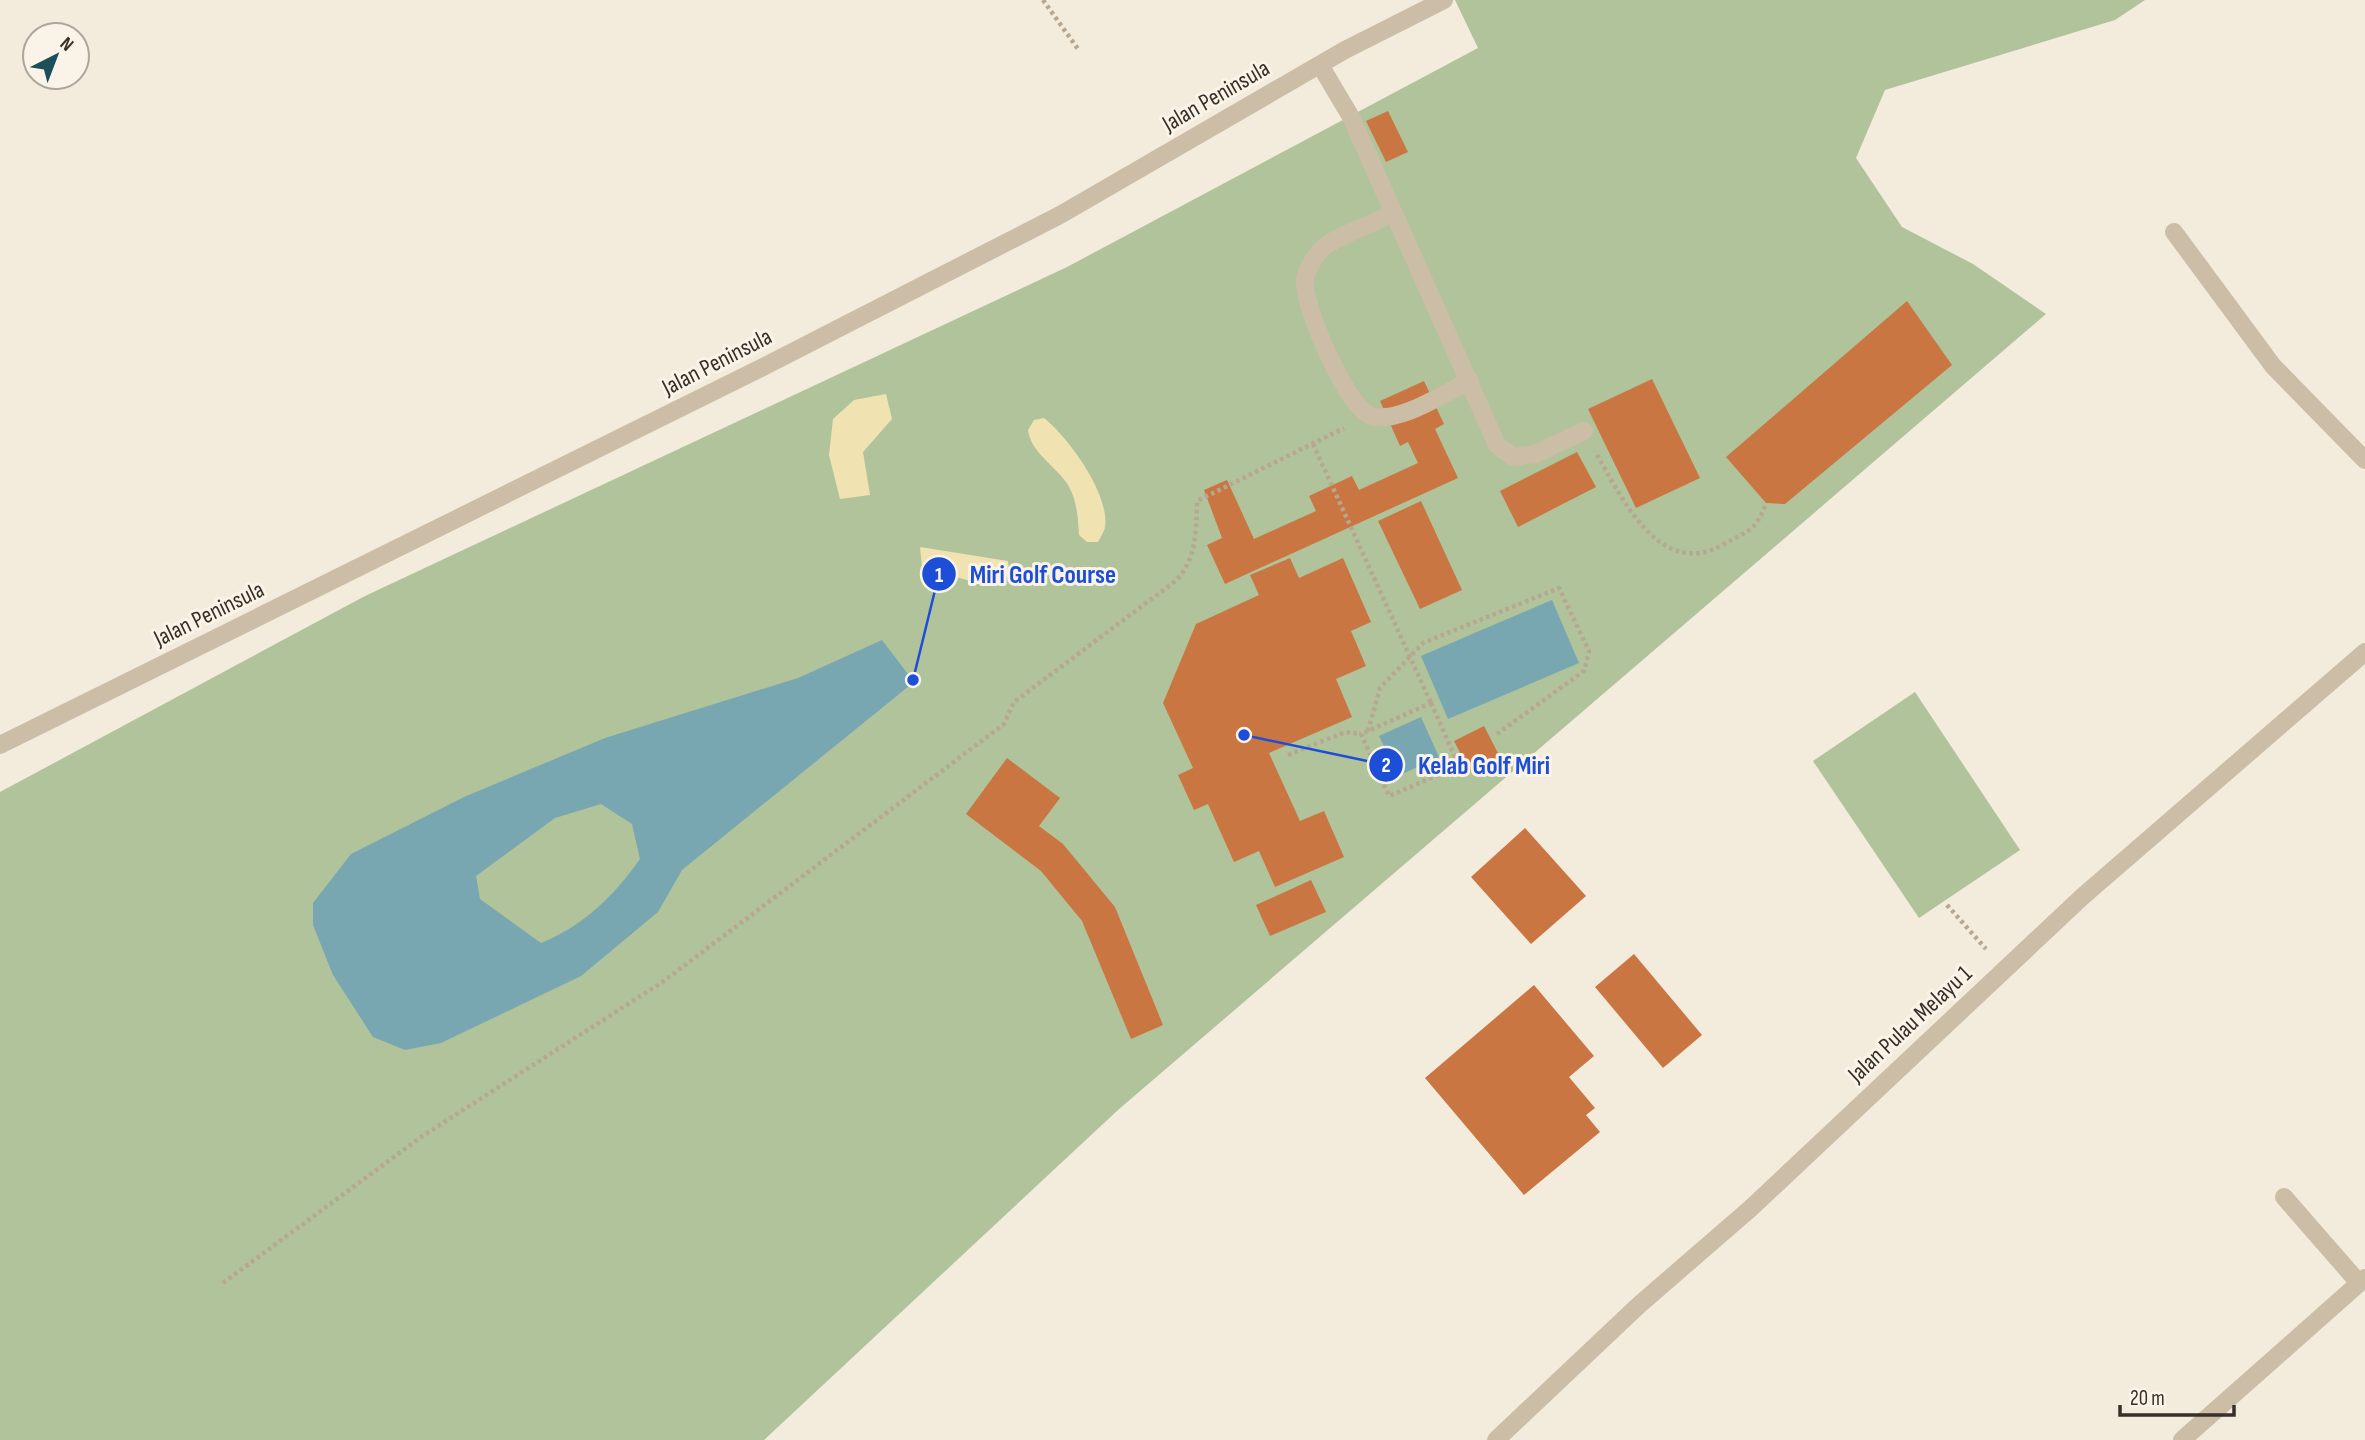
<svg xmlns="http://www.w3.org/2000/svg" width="2365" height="1440" viewBox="0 0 2365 1440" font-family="'Sofia Sans Condensed',sans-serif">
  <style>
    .green { fill: #b0c39b }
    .sand { fill: #f0e3b1 }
    .water { fill: #79a7b1; fill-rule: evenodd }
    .building { fill: #ca7642 }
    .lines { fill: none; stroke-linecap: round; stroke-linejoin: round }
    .path { stroke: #b7a791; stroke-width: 4.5; stroke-dasharray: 3.5 3.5; stroke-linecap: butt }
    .minor { stroke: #ccbda7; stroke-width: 18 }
    .labels { text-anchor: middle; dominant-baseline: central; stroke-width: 6; stroke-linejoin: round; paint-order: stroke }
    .street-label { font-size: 24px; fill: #382f28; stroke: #faf4e8 }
    .leader { fill: none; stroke: #1d4ed8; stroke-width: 2.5 }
    .callout-dot { fill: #1d4ed8; stroke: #faf4e8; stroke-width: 2.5 }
    .mark-label { font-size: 21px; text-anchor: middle; font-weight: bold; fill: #fff }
    .callout-label { font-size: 26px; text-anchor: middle; font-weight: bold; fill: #1d4ed8; stroke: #faf4e8; stroke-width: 6; stroke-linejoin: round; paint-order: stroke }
  </style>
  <rect width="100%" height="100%" fill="#f3ebdc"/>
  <!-- green -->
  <g class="green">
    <path d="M1455,0h690l-30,20 -230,70 -29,68 46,69 71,37 73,50 -928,796 -354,330h-764v-648l365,-196 702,-329 411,-219z"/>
    <path d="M1915,692l105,158 -101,68 -106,-157z"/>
  </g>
  <!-- sand -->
  <g class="sand">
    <path d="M886,394l6,25 -29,33 7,43 -30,4 -11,-44 4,-36 21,-19z"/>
    <path d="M1044,418c24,19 66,76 61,109 -1,5 -5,11 -7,15h-11l-8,-7c-1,-18 -2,-37 -13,-53 -13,-18 -35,-30 -38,-52l6,-10z"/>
    <path d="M920,547l88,14 1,12 -10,10 -32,-3 -45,-12z"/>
  </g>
  <!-- water -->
  <g class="water">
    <path d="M1552,600l27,63 -131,56 -27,-63z"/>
    <path d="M882,640l32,42 -232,188 -24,42 -77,64 -140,67 -36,7 -32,-13 -40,-62 -20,-50v-22l38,-49 113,-57 141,-59 193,-60zM601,804l31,20 8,35c-26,37 -57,67 -99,84l-61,-44 -4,-23 79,-58z"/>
    <path d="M1421,717l18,40 -41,19 -19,-40z"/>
  </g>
  <!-- building -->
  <g class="building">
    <path d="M1388,111l20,41 -22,10 -20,-41z"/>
    <path d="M1907,301l45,64 -167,139 -19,-1 -40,-46z"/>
    <path d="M1652,379l48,99 -64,30 -48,-99z"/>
    <path d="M1424,381l20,43 -9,5 23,49 -233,106 -18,-39 15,-7 -18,-48 23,-10 27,59 62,-28 -7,-15 43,-20 7,14 59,-27 -10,-21 -8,4 -20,-45z"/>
    <path d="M1577,452l19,35 -78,40 -18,-36z"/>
    <path d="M1421,501l41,89 -42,19 -42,-88z"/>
    <path d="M1290,558l9,20 44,-20 28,64 -20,9 15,35 -30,13 16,38 -83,36 31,68 24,-10 20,46 -69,30 -16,-36 -25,11 -26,-58 -14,6 -16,-35 15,-7 -30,-65 33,-79 63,-29 -9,-20z"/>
    <path d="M1484,726l16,31 -30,15 -16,-31z"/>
    <path d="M1007,758l53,40 -21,28 24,18 52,63 48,118 -32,14 -49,-118 -41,-50 -75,-57z"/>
    <path d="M1525,828l61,68 -55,48 -60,-67z"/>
    <path d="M1311,880l15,32 -56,24 -14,-31z"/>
    <path d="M1634,954l68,81 -39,33 -68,-81z"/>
    <path d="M1534,985l60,71 -25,21 26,31 -9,7 14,17 -76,63 -99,-117z"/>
  </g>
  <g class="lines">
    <!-- path -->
    <g class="path">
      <path d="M1043,0l35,49"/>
      <path d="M1313,444l118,259"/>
      <path d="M1597,455c26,45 64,126 127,89 23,-13 31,-12 41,-38"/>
      <path d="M1431,703l28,63 -70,30 -28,-62z"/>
      <path d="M1368,731l12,-43 43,-45 136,-55 30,63 -5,20 -87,63"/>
      <path d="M1288,755l57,-23 16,2"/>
      <path d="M1947,905l39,44"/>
      <path d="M223,1283l198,-146 243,-156 340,-257 10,-22 163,-122c20,-23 19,-49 20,-79l147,-73"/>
    </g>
    <!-- minor -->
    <g class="minor">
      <path d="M1320,65l31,52 146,328 16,12 22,-3 49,-23"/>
      <path d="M1394,213c-16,8 -66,26 -75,39 -6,7 -13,19 -14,28 -3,25 43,129 66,136 28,8 73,-23 99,-35"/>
      <path d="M2174,232l99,134 92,94"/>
      <path d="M0,745l763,-378 297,-152 285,-165 99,-50"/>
      <path d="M2284,1197l75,86"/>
      <path d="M1496,1440l143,-135 112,-97 331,-311 283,-245"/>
      <path d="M2182,1440l183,-162"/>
    </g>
  </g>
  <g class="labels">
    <!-- street labels -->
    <g class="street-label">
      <text transform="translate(1216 96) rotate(-30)">Jalan Peninsula</text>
      <text transform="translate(717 362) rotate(-27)">Jalan Peninsula</text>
      <text transform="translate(209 614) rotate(-26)">Jalan Peninsula</text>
      <text transform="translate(1910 1024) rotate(-43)">Jalan Pulau Melayu 1</text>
    </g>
  </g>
  <!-- callouts -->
  <path class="leader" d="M913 680L939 574M1244 735L1386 765"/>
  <g class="callout-dot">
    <circle cx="913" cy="680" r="7"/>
    <circle cx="1244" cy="735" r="7"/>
    <circle cx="939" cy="574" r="18"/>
    <circle cx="1386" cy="765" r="18"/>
  </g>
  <g class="mark-label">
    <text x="939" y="582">1</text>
    <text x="1386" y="772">2</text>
  </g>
  <g class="callout-label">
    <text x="1043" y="583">Miri Golf Course</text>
    <text x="1484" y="774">Kelab Golf Miri</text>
  </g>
  <!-- north arrow -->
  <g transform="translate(56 56) rotate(42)"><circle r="33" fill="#faf4e8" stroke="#aca59b" stroke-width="2"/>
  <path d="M0-5L12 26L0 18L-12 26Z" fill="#1c4e5b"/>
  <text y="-10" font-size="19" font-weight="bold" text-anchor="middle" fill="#382f28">N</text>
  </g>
  <!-- scale -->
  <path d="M2120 1405v10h114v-10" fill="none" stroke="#382f28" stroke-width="3.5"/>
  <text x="2130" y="1405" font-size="21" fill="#382f28" stroke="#faf4e8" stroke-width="5" paint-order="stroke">20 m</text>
</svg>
